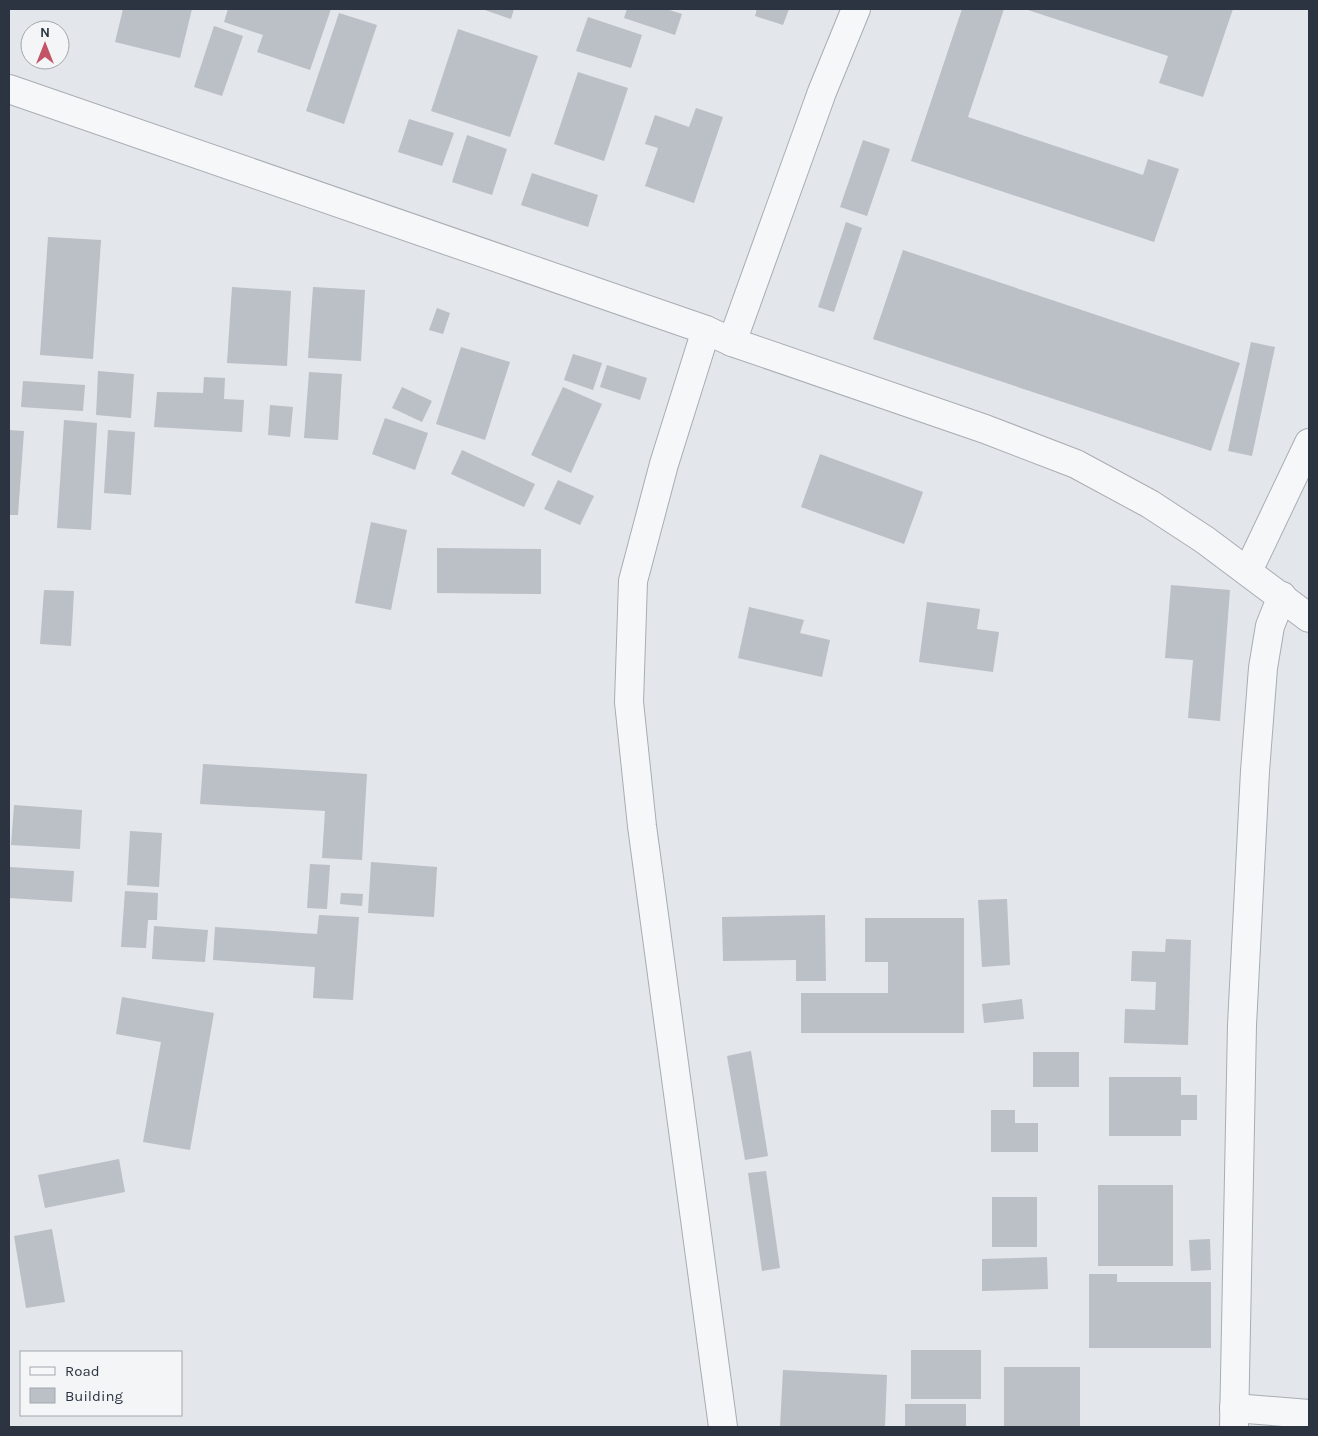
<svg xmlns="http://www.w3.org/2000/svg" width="1318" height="1436" viewBox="0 0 1318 1436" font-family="Karla,sans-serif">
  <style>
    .building { fill: #bbbfc6 }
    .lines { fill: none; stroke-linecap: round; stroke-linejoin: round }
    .street-casing { stroke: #a8adb4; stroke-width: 30 }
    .street { stroke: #f6f7f9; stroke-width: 28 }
  </style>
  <rect width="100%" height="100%" fill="#e3e6ea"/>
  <!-- building -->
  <g class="building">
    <path d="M123,9h69l-12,49 -65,-16z"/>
    <path d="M228,9h103l-21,61 -53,-18 6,-17 -39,-13z"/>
    <path d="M482,9h32l-3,10z"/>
    <path d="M627,9h39l16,5 -7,21 -51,-17z"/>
    <path d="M757,9h32l-6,16 -28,-9z"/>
    <path d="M962,9h42l-36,108 175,58 5,-16 31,10 -25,73 -243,-81z"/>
    <path d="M1025,9h208l-30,88 -44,-14 9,-27z"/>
    <path d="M339,13l38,12 -33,99 -38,-13z"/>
    <path d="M588,17l54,18 -11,33 -55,-17z"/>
    <path d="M214,26l29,10 -21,60 -28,-9z"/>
    <path d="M458,29l80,27 -28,81 -79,-26z"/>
    <path d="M578,72l50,16 -24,73 -50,-17z"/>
    <path d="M696,108l27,9 -29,86 -49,-17 13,-38 -13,-4 10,-29 34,12z"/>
    <path d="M409,119l45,14 -12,33 -44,-14z"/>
    <path d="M467,135l40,14 -15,46 -40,-13z"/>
    <path d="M863,140l27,9 -23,67 -27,-9z"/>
    <path d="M532,173l66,22 -10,32 -67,-22z"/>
    <path d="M846,222l16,6 -28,84 -16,-5z"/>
    <path d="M48,237l53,3 -8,119 -53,-4z"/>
    <path d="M903,250l337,113 -29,88 -338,-112z"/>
    <path d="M232,287l59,4 -4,75 -60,-3z"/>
    <path d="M313,287l52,3 -4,71 -53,-3z"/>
    <path d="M437,308l13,5 -7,21 -14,-4z"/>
    <path d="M1251,342l24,5 -23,109 -24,-5z"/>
    <path d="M461,347l49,15 -25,78 -49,-16z"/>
    <path d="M573,354l29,9 -9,27 -29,-10z"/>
    <path d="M607,365l40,13 -7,22 -40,-13z"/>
    <path d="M98,371l36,3 -3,44 -35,-3z"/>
    <path d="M309,372l33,2 -4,66 -34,-2z"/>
    <path d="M204,377l21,1 -1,21 20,1 -2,32 -88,-5 3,-35 46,1z"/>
    <path d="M23,381l62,4 -2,26 -62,-4z"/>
    <path d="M402,387l30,14 -10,21 -30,-14z"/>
    <path d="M563,387l39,17 -31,69 -40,-18z"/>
    <path d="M270,405l23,2 -3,30 -22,-2z"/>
    <path d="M385,418l43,15 -13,37 -43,-16z"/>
    <path d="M64,420l33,3 -6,107 -34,-2z"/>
    <path d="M9,430l15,1 -6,84h-9z"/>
    <path d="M108,430l27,2 -4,63 -27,-2z"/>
    <path d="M462,450l73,34 -11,23 -73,-33z"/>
    <path d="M820,454l103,38 -19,52 -103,-37z"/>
    <path d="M558,480l36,16 -14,29 -36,-16z"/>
    <path d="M371,522l36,8 -16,80 -36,-7z"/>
    <path d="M437,548l104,1v45l-104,-1z"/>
    <path d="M1171,585l59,5 -10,131 -32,-3 5,-58 -28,-2z"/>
    <path d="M44,590l30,1 -3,55 -31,-2z"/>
    <path d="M927,602l53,7 -3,20 22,3 -6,40 -74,-10z"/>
    <path d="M749,607l55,13 -4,13 30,7 -8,37 -84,-19z"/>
    <path d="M203,764l164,10 -5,86 -40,-2 3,-47 -125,-7z"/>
    <path d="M14,805l68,5 -2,39 -69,-4z"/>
    <path d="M130,831l32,2 -3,54 -32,-2z"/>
    <path d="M371,862l66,5 -3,50 -66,-4z"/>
    <path d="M310,864l20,1 -3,44 -20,-1z"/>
    <path d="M9,867l65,4 -2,31 -63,-4z"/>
    <path d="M125,891l33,2 -1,27h-9l-2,28 -25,-1z"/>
    <path d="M341,893l22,1 -1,12 -22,-2z"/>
    <path d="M1007,899l3,66 -28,2 -4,-67z"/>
    <path d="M319,915l40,2 -6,83 -40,-2 2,-31 -102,-7 2,-33 102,7z"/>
    <path d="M825,915l1,66h-30v-21l-73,1 -1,-44z"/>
    <path d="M865,918h99v115h-163v-40h87v-31h-23z"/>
    <path d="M154,926l54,4 -3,32 -53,-3z"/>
    <path d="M1166,939l25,1 -3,105 -64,-2 1,-34 30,1 1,-28 -25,-1 1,-30 33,1z"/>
    <path d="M122,997l92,16 -24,137 -47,-8 18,-100 -45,-8z"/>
    <path d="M1022,999l2,20 -40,4 -2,-19z"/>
    <path d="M751,1051l17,105 -23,4 -18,-104z"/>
    <rect x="1033" y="1052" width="46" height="35"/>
    <path d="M1109,1077h72v18h16v25h-16v16h-72z"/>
    <path d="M991,1110h24v13h23v29h-47z"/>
    <path d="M119,1159l6,33 -80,16 -7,-33z"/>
    <path d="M766,1171l14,97 -18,3 -14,-98z"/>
    <rect x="1098" y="1185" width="75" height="81"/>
    <rect x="992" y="1197" width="45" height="50"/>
    <path d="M52,1229l13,73 -39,6 -12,-72z"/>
    <path d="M1210,1239l1,31 -20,1 -2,-31z"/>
    <path d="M1047,1257l1,32 -66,2v-32z"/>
    <path d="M1089,1274h28v8h94v66h-122z"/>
    <rect x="911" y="1350" width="70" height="49"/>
    <rect x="1004" y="1367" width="76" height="60"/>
    <path d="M783,1370l104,5 -2,52h-105z"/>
    <rect x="905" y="1404" width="61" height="23"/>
  </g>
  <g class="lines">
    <defs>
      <g id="street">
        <path d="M9,89l697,241 26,12 253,87 91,35 74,40 55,36 104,78"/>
        <path d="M706,330l-42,134 -31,117 -4,121 13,124 81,601"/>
        <path d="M732,342l90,-250 34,-83"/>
        <path d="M1248,571l61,-128"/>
        <path d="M1234,1408l75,6"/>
        <path d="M1234,1427l8,-402 13,-254 8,-103 7,-42 12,-30"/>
      </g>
    </defs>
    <!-- street casing -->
    <use href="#street" class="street-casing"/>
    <!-- street -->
    <use href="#street" class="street"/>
  </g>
  <!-- border -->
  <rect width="1318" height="1436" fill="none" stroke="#2c3441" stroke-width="20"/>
  <!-- legend -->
  <rect x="20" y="1351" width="162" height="65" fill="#f3f5f7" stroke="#a3a8ae"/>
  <rect x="30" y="1367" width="25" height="8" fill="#f6f7f9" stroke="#a3a8ae"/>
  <text x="65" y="1376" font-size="15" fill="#2c3441">Road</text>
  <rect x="30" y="1388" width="25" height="15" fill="#bbbfc6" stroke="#a3a8ae"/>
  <text x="65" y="1401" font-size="15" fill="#2c3441">Building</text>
  <!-- north arrow -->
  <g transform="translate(45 45)"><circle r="24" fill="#f3f5f7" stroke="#a3a8ae"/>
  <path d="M0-4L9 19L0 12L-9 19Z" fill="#c35467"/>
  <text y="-8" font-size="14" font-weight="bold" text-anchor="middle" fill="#2c3441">N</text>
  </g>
</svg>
